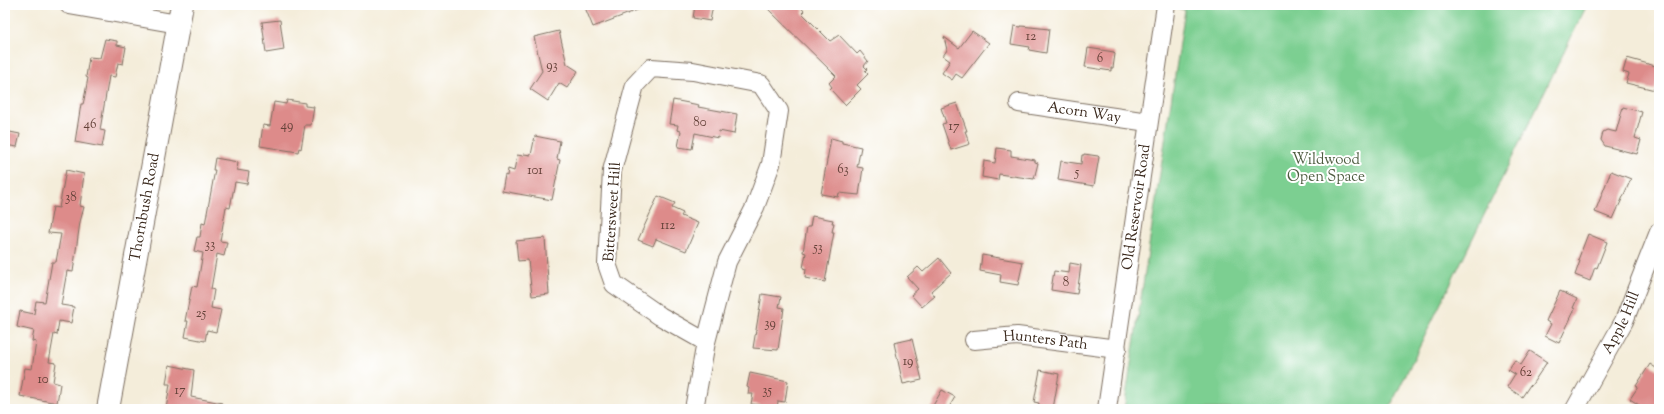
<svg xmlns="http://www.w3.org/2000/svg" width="1664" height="414" viewBox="0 0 1664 414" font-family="'Sorts Mill Goudy',serif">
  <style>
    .green { fill: #7ccf91; stroke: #5c7c58 }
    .building { fill: #dd8b8a }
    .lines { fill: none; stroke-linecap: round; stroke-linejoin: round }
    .minor-casing { stroke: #7c6e60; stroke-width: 20 }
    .major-casing { stroke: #7c6e60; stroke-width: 24 }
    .minor { stroke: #fff; stroke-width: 18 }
    .major { stroke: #fff; stroke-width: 22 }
    .labels { text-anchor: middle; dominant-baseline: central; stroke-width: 4; stroke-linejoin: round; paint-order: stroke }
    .number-label { font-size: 13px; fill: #644239 }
    .street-label { font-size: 15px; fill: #3b2a1e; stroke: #fff }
    .park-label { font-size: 15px; fill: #4e5c40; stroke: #fff }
  </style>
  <rect width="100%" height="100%" fill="#fff"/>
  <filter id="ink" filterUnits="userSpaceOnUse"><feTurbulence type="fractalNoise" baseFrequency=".025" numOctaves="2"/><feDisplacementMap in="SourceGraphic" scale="8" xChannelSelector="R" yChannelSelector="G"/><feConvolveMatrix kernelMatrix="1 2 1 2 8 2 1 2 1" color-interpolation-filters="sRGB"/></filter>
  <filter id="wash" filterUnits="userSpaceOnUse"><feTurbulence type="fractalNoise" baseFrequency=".012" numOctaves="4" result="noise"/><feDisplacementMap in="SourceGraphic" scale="16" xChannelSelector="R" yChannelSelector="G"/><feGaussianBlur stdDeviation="0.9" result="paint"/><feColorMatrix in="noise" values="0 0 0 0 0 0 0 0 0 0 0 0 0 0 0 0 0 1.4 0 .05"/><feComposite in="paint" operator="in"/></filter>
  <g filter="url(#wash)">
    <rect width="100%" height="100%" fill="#f4edda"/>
    <!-- green -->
    <path class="green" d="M1179,5h408l-198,404h-265l61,-399 -7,-2z"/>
    <g id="blocks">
      <!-- building -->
      <g class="building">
        <path d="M584,5h63l1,1 -55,21z"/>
        <path d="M695,5h18l-3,16 -17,-3z"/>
        <path d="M764,5h35l5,6 -2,2 28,28 9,-6 18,19 3,-3 8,10 -4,5 3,3 -2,2 3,3 -11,11 4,4 -16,16 -15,-16 2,-2 -3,-4 7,-7z"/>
        <path d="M280,20l4,30 -18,3 -4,-31z"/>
        <path d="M1014,26l7,1v-1l28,3 -3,24 -17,-3 1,-3 -19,-3z"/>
        <path d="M559,31l8,33 11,7 -11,17 -8,-5 -11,18 -18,-12 12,-18 -8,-34z"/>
        <path d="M972,31l17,12 -27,35 -6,-4 -4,6 -10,-7 8,-12 -7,-5 4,-6 -3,-13 15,11z"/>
        <path d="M105,39l12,2v4l9,2 -3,17 -5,-1 -3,14 -6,-1 -9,54 5,1 -3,16 -27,-5 6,-38h2l1,-4 4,-22 -2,-1 3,-20 11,1z"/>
        <path d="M1088,48l26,4v1l1,1 -2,14h-2v3l-26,-4z"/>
        <path d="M1627,58l32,9v7l-4,16 -29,-7 3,-9 -6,-2z"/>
        <path d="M287,100l18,3v3l9,1 -3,18h-6l-4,24 -2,-1 -1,4 -38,-6 3,-21 7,1 4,-24 12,2z"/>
        <path d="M673,100l26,5 -1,2 39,7 -3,20 -15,-3 -1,7 -23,-5 -3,16 -14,-2 3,-16 -4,-1 1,-5 -9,-1z"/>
        <path d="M957,103l10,28h-2l5,13 -19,6 -9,-26 4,-1 -5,-15z"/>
        <path d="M1623,107l19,5 -7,26 6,2 -4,14 -32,-8 -4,-6 2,-8 4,-2 9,2z"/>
        <path d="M5,131l15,3 -3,13 -12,-2z"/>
        <path d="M535,136l25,5 -3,18 3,1 -8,40 -50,-9 3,-16 2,1 1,-7 6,2 3,-16 6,1 1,-2 7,1z"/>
        <path d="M831,138l11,3v2l19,4 -4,20 6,1 -4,27 -20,-2 -1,4 -17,-3z"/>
        <path d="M997,148l14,2v6l24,4v2l3,1 -4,16 -35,-5 -1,6 -16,-3 2,-16 11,2z"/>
        <path d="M1084,154l14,2 1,1 -5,29 -36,-6 3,-19 20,3 1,-9h2z"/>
        <path d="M215,158l23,4 -1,8 12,2 -2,12 -12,-2 -5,26 -4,-1 -6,34 7,1 -3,14 -7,-2 -6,35 3,1 -3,18 10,2 -5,22 -9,-2 -2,11 -20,-4 3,-16h-3l7,-35 5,1 6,-34 -9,-2 3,-14h3l2,-14 3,1 10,-54h-2z"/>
        <path d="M66,170l18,4 -4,32 4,1 -4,15 -7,50 -6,-1 -6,34 13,2 -3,16 -12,-2 -2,14 -3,-1 -5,28 7,1 -3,19 7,2 -3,19 -37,-7 5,-28 7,1 4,-27 -4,-1 2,-10 -17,-4 3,-16 14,3 2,-13 9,1 7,-40h4l5,-28 -13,-1 5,-26 6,1z"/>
        <path d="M1611,171l20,8 -18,40 -18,-7z"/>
        <path d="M658,196l17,7 -3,5 11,5 -2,3 17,7 -12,28 -30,-12 -3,7 -15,-6z"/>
        <path d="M812,216l21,4 -1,3h2l-2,9h2l-9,50 -20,-4 1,-9 -3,-1 3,-15 -3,-1 4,-25h3z"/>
        <path d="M1588,234l19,8 -10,26 -2,-1 -5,14 -15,-6 5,-14 -2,-1z"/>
        <path d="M545,238l4,56 -17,2 -4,-36 -10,1 -2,-20z"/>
        <path d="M982,255l41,7 -5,23 -18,-3 1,-7 -21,-4z"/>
        <path d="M939,258l12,15 -20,18 4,5 -13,11 -11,-12 7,-6 -11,-12 11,-10 5,5z"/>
        <path d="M1070,263l11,2 -4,29 -26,-4 3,-19 15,2z"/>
        <path d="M1560,291l17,8 -4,9 2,1 -16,34 -14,-7 6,-12 -5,-3z"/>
        <path d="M762,294l19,3 -2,10 5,1 -6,42 -25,-2z"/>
        <path d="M912,339l10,41 -19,4 -9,-41z"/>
        <path d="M1530,351l17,11 -16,24 -1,-1 -8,12 -15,-10 8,-13 -7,-4 7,-10 6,5z"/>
        <path d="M1650,364l9,6v39h-14l-15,-10 8,-12 -2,-1z"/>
        <path d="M169,365l25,5 -3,27 31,6 -1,6h-55l4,-25h-4z"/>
        <path d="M1040,370l19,4 -6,35h-15l1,-6 -5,-1z"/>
        <path d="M750,373l38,8 -3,21 -7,-1 -1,8 -17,-2v-2l-9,-1 2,-10h-5l1,-6 -2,-1z"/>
        <path d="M942,390l13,7 -7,12h-17z"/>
      </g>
    </g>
  </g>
  <g filter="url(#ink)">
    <use href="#blocks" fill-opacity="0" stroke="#7c6e60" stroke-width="1"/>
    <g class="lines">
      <defs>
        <g id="minor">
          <path d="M69,5l109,19"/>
          <path d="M651,68l42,3 68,13 18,27 -8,53 -16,43 -28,55 -21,80 -46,-26 -46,-32 -7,-20 5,-93 23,-86z"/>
          <path id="s1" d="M1019,103l129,19"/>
          <path id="s2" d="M974,340l43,-4 100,13"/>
          <path d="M694,409l12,-67"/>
          <path id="s3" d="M1107,409l59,-404"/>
          <path id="s4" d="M1575,409l49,-88 35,-89"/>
        </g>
        <g id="major">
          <path id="s5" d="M108,409l74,-404"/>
        </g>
      </defs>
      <!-- minor casing -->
      <use href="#minor" class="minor-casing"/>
      <!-- major casing -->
      <use href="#major" class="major-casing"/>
      <!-- minor -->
      <use href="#minor" class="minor"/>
      <!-- major -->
      <use href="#major" class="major"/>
    </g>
  </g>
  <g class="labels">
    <!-- number labels -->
    <g class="number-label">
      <text x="1031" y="37">12</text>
      <text x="1100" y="59">6</text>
      <text x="552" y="66">93</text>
      <text x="700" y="123">80</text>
      <text x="90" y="125">46</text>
      <text x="287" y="126">49</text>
      <text x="954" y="127">17</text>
      <text x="843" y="170">63</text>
      <text x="535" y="171">101</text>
      <text x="1077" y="173">5</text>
      <text x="71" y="198">38</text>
      <text x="668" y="226">112</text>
      <text x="210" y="245">33</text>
      <text x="818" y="248">53</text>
      <text x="1066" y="283">8</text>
      <text x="201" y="314">25</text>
      <text x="770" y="324">39</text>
      <text x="908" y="362">19</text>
      <text x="1526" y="373">62</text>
      <text x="43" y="380">10</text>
      <text x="180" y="391">17</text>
      <text x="767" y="391">35</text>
    </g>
    <!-- street labels -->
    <g class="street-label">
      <text stroke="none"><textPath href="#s1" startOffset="66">Acorn Way</textPath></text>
      <text stroke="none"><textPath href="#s5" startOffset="205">Thornbush Road</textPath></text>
      <text stroke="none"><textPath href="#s3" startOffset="204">Old Reservoir Road</textPath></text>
      <text transform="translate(613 212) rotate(-86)">Bittersweet Hill</text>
      <text stroke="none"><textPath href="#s4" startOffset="98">Apple Hill</textPath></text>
      <text stroke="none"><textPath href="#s2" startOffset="72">Hunters Path</textPath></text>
    </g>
    <!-- park labels -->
    <g class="park-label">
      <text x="1326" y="160">Wildwood<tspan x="1326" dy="17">Open Space</tspan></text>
    </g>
  </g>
  <!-- margin -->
  <rect width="1664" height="414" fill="none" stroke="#fff" stroke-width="20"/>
</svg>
